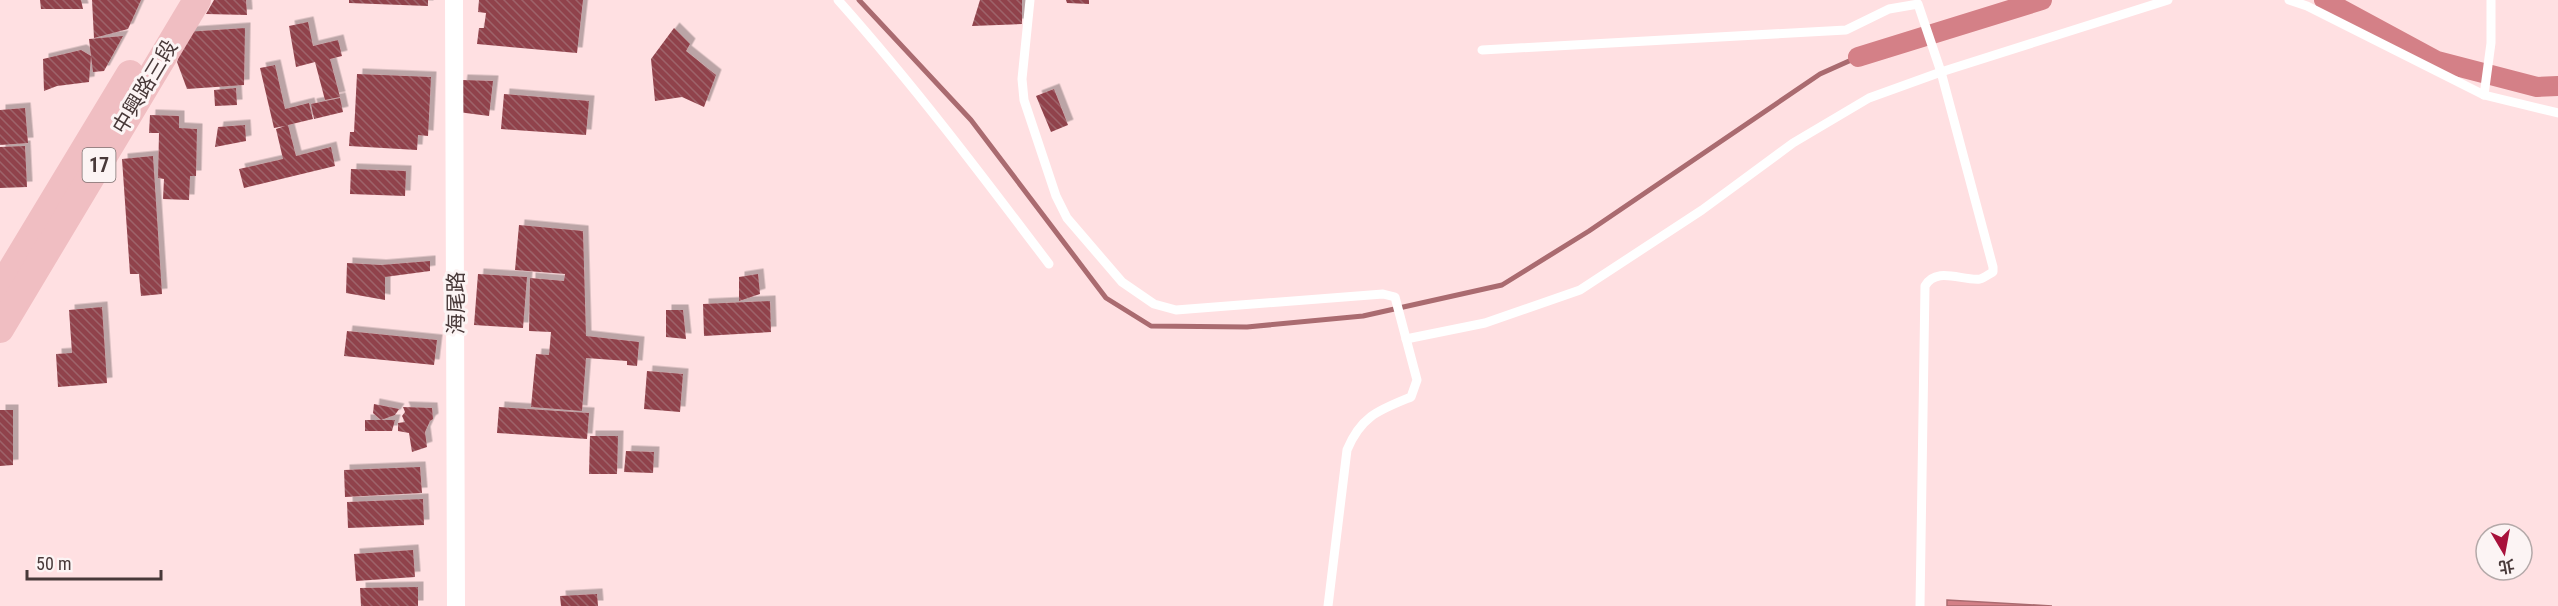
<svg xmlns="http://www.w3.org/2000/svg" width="2558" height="606" viewBox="0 0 2558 606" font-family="'Roboto Condensed','Noto Sans TC',sans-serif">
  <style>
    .water { fill: #d48087; stroke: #aa6b70; stroke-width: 1.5 }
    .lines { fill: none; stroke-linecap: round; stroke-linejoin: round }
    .stream { stroke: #aa6b70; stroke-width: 5 }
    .canal { stroke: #d48087; stroke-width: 20 }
    .building { fill: url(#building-back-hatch); filter: url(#shadow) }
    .service { stroke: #fff; stroke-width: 9 }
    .minor { stroke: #fff; stroke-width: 18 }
    .primary { stroke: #f0bec2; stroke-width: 28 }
    .labels { text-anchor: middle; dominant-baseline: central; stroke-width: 6; stroke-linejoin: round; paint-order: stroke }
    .shield { fill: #fcf4f4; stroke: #7e7171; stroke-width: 1.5 }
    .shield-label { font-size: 20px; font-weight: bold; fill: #483939 }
    .street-label { font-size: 21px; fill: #483939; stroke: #fcf4f4 }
  </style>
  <defs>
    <pattern id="building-back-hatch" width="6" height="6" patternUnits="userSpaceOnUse" patternTransform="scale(1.5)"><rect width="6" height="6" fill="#90434c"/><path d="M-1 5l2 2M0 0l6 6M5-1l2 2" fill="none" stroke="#9e636a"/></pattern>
    <filter id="shadow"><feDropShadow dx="5.5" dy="-5.5" stdDeviation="0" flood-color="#0004"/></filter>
  </defs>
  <rect width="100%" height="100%" fill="#ffe0e2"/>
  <!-- water -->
  <path class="water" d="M1947,600l105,6h-105z"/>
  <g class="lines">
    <!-- stream -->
    <path class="stream" d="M859,0l112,120 135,178 45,28 96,1 116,-11 139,-31 87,-54 231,-157 38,-17"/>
    <!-- canal -->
    <g class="canal">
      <path d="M2324,0l113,61 100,26 21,-1"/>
      <path d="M1858,57l184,-57"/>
    </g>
  </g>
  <!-- building -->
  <g class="building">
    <path d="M40,0h41l2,9h-42z"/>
    <path d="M92,0h49l-13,29 -34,9z"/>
    <path d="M214,0h32l1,15 -41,-1z"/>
    <path d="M349,0h79v6l-79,-3z"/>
    <path d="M479,0h104l-6,53 -100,-9 2,-16h5l2,-15 -8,-1z"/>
    <path d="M980,0h42v24l-50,2z"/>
    <path d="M1066,0h23v4l-22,-1z"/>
    <path d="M308,22l5,24 25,-6 4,16 -12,3 10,38 -15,3 -10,-38 -19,5 -7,-41z"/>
    <path d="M245,28l-1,57 -57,4 -10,-27 9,-30z"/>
    <path d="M674,28l16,16 -4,7 30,24 -12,32 -22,-10 -27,4 -4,-42z"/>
    <path d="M123,36l-19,35 -11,1 -2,-16 -2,26 -32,4 -13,5 -1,-32 38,-9 10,6 -2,-17z"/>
    <path d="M275,65l10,44 24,-6 4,16 -25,6 8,31 35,-9 4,19 -91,22 -5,-19 44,-10 -7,-30 9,-3 -11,2 -14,-60z"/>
    <path d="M357,74l74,3 -3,59 -10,-1 -1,15 -68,-4 1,-14h4z"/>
    <path d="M462,80l31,1 -4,35 -31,-4z"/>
    <path d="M236,88l1,17 -22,1 -1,-16z"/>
    <path d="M1054,89l14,36 -17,7 -15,-36z"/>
    <path d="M504,94l85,7 -3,34 -85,-6z"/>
    <path d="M340,98l3,14 -29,7 -3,-15z"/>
    <path d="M25,108l3,35 -28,2v-35z"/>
    <path d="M150,115l29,1v12l18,1 -1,47h-6l-1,24 -26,-1 1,-20 -6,-1 1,-45h-10z"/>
    <path d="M245,125l1,16 -31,6 3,-20z"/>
    <path d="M25,146l2,41 -27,1v-41z"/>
    <path d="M153,156l9,138 -21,2 -2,-22h-9l-8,-115z"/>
    <path d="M351,169l55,2 -1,25 -55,-2z"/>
    <path d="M519,225l64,6 3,105 53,6 -2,24 -10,-1v-4l-41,-3 -4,53 -51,-4 5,-53 13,1 2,-23 -22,-1 1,-53 34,3 1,-7 -50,-4z"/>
    <path d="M430,261v10l-45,6v23l-39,-7 1,-30 34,2z"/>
    <path d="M478,274l49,3 -4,51 -49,-3z"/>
    <path d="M758,274l2,20 -21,7v-24z"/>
    <path d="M770,301l1,31 -67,4 -1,-32z"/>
    <path d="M102,307l5,76 -49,4 -2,-33 16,-1 -3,-43z"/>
    <path d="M666,310h17l3,29 -20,-2z"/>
    <path d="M347,331l90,9 -3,25 -90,-9z"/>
    <path d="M647,371l36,3 -3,38 -36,-3z"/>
    <path d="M374,404l25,5 -4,6 -14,5 -8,-7z"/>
    <path d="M403,407l29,1 1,11 -3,2 -5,11 2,15 -15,5 -3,-19 -11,-2v-8l7,-1 -3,-6 3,-4z"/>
    <path d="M499,407l90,6 -2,26 -90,-6z"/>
    <path d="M0,410h13v55l-13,1z"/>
    <path d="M365,420h30l-3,11h-27z"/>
    <path d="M590,436h28l-1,38h-28z"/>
    <path d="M626,451l28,1 -1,21 -29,-1z"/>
    <path d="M420,467l2,26 -77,4 -1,-27z"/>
    <path d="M423,499l1,26 -76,3 -1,-26z"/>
    <path d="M413,550l2,27 -59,4 -2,-27z"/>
    <path d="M418,587v19h-57l-1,-18z"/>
    <path d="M597,594l1,12h-37l-1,-10z"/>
  </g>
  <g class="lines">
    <!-- service -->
    <g class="service">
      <path d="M838,0c75,84 143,174 211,264"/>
      <path d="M1030,0l-8,79 2,21 32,96 11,22 55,64 32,22 22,6 207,-16 12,3 22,83 -6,17c-32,13 -50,19 -64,53l-19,156"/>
      <path d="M2289,0l18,6 177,89 74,18"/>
      <path d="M1482,50l364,-20 43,-21 29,-5 23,68 52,195v5c-4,2 -9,6 -13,7 -18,2 -44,-13 -55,7l-5,320"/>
      <path d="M2484,95l7,-52v-43"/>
      <path d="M1406,339l79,-16 95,-33 122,-80 91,-67 76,-45 72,-26 227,-72"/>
    </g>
    <!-- minor -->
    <path class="minor" d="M454,0l2,606"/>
    <!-- primary -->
    <g class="primary">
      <path d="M0,289l130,-215"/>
      <path d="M0,329l197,-329"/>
    </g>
  </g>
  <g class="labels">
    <!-- shield labels -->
    <rect class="shield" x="82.5" y="148" width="33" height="34" rx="4.5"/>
    <g class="shield-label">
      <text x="99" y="165">17</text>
    </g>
    <!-- street labels -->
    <g class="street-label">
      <text transform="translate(145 87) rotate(-59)">中興路三段</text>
      <text transform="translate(456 303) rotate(-90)">海尾路</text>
    </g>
  </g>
  <!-- north arrow -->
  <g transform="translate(2504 552) rotate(170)"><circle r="28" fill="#fcf4f4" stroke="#b4a9a9" stroke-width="1.5"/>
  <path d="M0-4.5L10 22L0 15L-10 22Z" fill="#a8113b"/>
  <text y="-9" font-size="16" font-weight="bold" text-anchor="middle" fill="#483939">北</text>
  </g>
  <!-- scale -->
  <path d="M27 570v9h134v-9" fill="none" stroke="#483939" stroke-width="3"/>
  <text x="36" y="570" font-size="18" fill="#483939" stroke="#fcf4f4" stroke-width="4.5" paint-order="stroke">50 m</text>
</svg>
